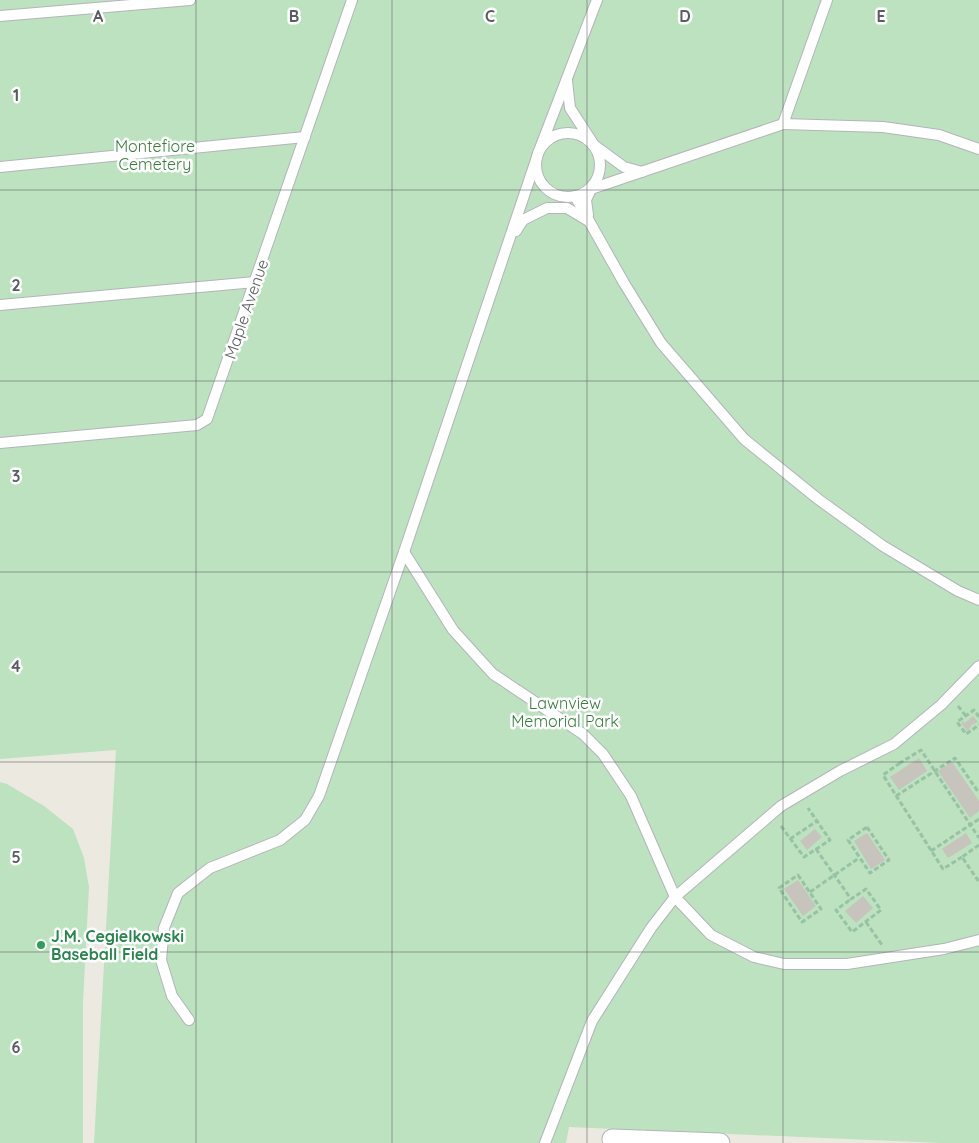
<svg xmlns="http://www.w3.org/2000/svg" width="979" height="1143" viewBox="0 0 979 1143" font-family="Quicksand,sans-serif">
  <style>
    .green { fill: #bde2bf }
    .building { fill: #c6c4bd }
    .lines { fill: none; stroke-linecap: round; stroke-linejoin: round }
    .lane-casing { stroke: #b3b5ba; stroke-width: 12 }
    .street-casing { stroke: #b3b5ba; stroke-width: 21 }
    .path { stroke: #97c2a6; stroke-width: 3; stroke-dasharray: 5 2.5; stroke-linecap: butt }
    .lane { stroke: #fff; stroke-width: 10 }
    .street { stroke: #fff; stroke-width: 19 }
    .grid { fill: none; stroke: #595c60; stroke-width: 1; stroke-opacity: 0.55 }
    .leisure-dot { fill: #2e9e5b; stroke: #fff; stroke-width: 2 }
    .labels { text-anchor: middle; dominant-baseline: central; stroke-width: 5; stroke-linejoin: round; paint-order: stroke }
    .park-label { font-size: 16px; fill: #387f3f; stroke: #fff }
    .street-label { font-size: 16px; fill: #595c60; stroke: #fff }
    .leisure-label { font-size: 16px; font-weight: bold; fill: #27864d; stroke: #fff; text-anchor: start }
    .grid-label { font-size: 16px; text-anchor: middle; font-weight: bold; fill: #595c60; stroke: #fff; stroke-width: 5; stroke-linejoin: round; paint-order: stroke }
  </style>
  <rect width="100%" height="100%" fill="#ebe9e0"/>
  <!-- green -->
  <g class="green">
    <path d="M0,0h979v1143h-39l-371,-16 -3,16h-472l22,-393 -116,9z"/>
    <path d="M0,782l7,2 37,22 29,23 11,29 5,29 -6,115v141h-83z"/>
  </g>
  <!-- building -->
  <g class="building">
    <path d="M973,716l5,6 -8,4 1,1 -4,4 -6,-8 2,-2 2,2z"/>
    <path d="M919,758l8,13 -28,19 -9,-13z"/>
    <path d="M952,762l27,39v10l-9,7 -32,-47z"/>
    <path d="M815,829l7,8 -15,13 -7,-9z"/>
    <path d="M867,833l18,27 -14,9 -17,-28z"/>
    <path d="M966,833l6,10 -24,15 -6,-9z"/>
    <path d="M798,880l18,26 -13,10 -19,-27z"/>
    <path d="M863,896l10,12 -17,15 -11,-12z"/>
  </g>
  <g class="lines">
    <defs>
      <g id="lane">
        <path d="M0,16l190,-16"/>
        <path d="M567,81l3,27 24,37 30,22 18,5"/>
        <path d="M783,124l100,3 56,8 40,14"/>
        <circle cx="568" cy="165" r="32"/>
        <path d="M0,167l305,-30"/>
        <path d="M575,196l49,87 37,60 83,96 74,60 65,47 75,45 21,9"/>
        <path d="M588,215l-2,-15 5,-11 192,-65 44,-124"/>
        <path d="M516,231l7,-11 24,-12h20l20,12"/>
        <path d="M0,305l255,-23"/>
        <path d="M0,443l197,-18 10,-6 145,-419"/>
        <path d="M404,552l49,78 40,44 90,60 20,20 28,42 44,101 36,38 43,22 30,7h63l97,-15 35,-9"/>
        <path d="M189,1020l-17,-24 -11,-36 3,-32 14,-35 32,-25 70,-28 25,-20 14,-24 85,-244 135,-401 58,-151"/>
        <path d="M545,1143l47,-122 59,-93 24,-31 106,-91 59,-35 54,-27 47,-39 38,-39"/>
      </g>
      <path id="street" d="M612,1139l108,4"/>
    </defs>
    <!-- lane casing -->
    <use href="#lane" class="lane-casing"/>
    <!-- street casing -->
    <use href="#street" class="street-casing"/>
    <!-- path -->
    <g class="path">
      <path d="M958,706l8,10"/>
      <path d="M979,717l-5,-7 -17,12 9,12 13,-9"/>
      <path d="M900,762v1l21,-13 58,88"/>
      <path d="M900,763l-17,12 60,94 19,-12"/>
      <path d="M896,796l59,-38 24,35"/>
      <path d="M781,826l23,31 26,-17 -22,-32"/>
      <path d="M867,827l22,33 -19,13 -22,-33z"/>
      <path d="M790,839l27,-18"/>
      <path d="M979,845l-17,12 17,25"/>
      <path d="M816,849l35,50 15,-10 15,21 -29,22 -16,-22 15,-11"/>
      <path d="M931,851l48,-32"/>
      <path d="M798,875l23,34 -19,13 -23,-34z"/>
      <path d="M810,892l49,-34"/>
      <path d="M866,922l16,23"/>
    </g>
    <!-- lane -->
    <use href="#lane" class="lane"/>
    <!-- street -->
    <use href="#street" class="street"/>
  </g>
  <!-- grid -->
  <path class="grid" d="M196,0v1143M392,0v1143M587,0v1143M783,0v1143M0,190h979M0,381h979M0,572h979M0,762h979M0,952h979"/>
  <!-- markers -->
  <circle class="leisure-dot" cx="41" cy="945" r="5"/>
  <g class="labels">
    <!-- park labels -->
    <g class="park-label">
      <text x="155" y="146">Montefiore<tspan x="155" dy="18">Cemetery</tspan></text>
      <text x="565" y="703">Lawnview<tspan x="565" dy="18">Memorial Park</tspan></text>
    </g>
    <!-- street labels -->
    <g class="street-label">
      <text transform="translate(246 309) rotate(-71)">Maple Avenue</text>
    </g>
    <!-- leisure labels -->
    <g class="leisure-label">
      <text x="51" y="936">J.M. Cegielkowski<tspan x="51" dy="18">Baseball Field</tspan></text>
    </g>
  </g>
  <g class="grid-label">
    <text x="98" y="22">A</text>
    <text x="294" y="22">B</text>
    <text x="490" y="22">C</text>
    <text x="685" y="22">D</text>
    <text x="881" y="22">E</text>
    <text x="16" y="101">1</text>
    <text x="16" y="291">2</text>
    <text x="16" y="482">3</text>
    <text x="16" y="672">4</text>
    <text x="16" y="863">5</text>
    <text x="16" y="1053">6</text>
  </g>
</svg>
